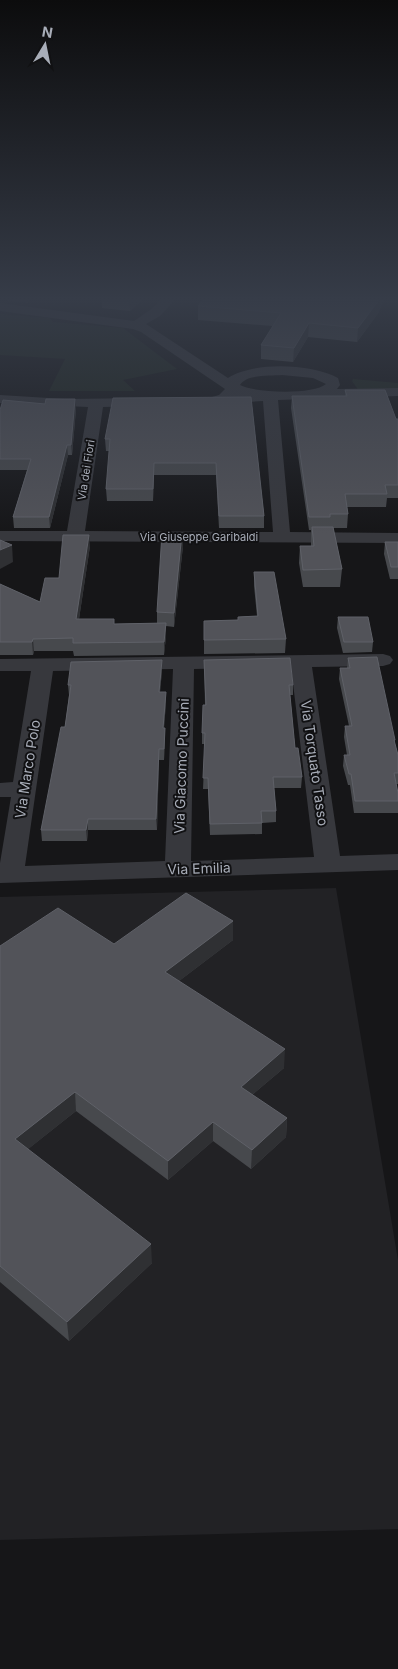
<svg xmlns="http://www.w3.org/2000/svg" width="398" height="1669" viewBox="0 0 398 1669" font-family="Inter,sans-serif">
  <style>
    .built { fill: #222225 }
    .green { fill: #1e261f }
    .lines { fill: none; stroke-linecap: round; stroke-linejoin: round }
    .minor { fill: #37383d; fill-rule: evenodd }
    .wall { fill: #47494d }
    .shaded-wall { fill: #2f3033 }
    .building { fill: #525359; stroke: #5f6168 }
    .labels { text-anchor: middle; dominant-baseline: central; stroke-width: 4; stroke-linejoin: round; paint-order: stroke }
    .far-street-label { font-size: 11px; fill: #a8adb8; stroke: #111113 }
    .street-label { font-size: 14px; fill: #a8adb8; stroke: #111113 }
  </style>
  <rect width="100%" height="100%" fill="#161618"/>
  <!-- built -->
  <path class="built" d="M336,888l62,372v269l-398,11v-643z"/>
  <!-- green -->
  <g class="green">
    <path d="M0,314l50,4 3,4 70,6 54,41 -54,11 12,11h-86l16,-32 -65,-4z"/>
    <path d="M353,379l45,4v7l-39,1 -7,-10z"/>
  </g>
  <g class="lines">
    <!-- minor -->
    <g class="minor">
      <path d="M161,300h14l-15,16 -14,8 82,54c26,-17 84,-14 110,0l2,7 -3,4 61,-1v8l-120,4 12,132 108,1v10l-398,-2v-10h67l21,-124 -88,-4v-8l65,4 80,-1 5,1 2,3 -2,3 -5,1 -42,1 -18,124 188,1 -10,-131 -46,3 -5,-1 -2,-3 2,-3 7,-2 6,-6 -84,-57 -8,-3 -133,-18v-8l134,18 16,-11zM282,375l31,3 13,6c-12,11 -72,9 -86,1 6,-11 30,-9 42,-10z"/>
      <path d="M383,654l7,2 3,4 -3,4 -7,2 -71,1 28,189 58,-2v16l-398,13v-20l11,-66h-11v-14l13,-1 18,-111h-31v-12zM291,667l23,190 -123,4 3,-192zM173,669l-8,192 -140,5 28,-195z"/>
    </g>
  </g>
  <!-- wall -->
  <g class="wall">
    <path d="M4,300h26l-2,3z"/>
    <path d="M102,300h40l-12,11 -28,-3z"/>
    <path d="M198,306l181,6 -22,30 -49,-5 -15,25 -32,-3v-14l12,-19 -75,-6z"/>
    <path d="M345,390l51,29h2v79h-11l-1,9h-39l1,7 -1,14h-14l9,41 -2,18h-37l-4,-24 1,-17h11v-16h-2l-18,-122 1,-12h53z"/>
    <path d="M251,397l13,119v12h-45l-3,-53h-62l-1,26h-46l-1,-12 4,-38h-4l-1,-12z"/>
    <path d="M45,404l31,5 -4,46h-4l-18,73h-36l-1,-11 14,-47h-27v-60z"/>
    <path d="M385,542h13v37h-8l-6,-25z"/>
    <path d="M90,546l-11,73h35v5l43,-1v-11l26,-66 -9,81 -8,-1v10l-2,19 -90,1 -1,-5h-39l-1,4h-33v-71l40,18 19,-24z"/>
    <path d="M254,572l32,67 -1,14 -81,1v-33l34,-1v-3l19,-1 -3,-30z"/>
    <path d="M338,617l35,25 -1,10 -29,1 -6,-25z"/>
    <path d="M348,658l47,82v4l3,11v29h-2l2,9v20h-44l-4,-28h-2l-5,-19 1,-11h3l-3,-18 1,-11h4l-10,-47 1,-11h7z"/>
    <path d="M204,660l89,25v10h-3l5,53 7,29 -1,11h-27l2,23v11l-14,1v11l-52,1 -2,-46h-5l2,-45h-3v-11l3,-28z"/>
    <path d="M162,671l-2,21h6v11l-2,25h1v11l-1,21h-5l-2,70h-69l-1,11h-45l-1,-11 24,-103 4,-32 -1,-10z"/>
    <path d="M233,921v19l-54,41 105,87 -32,27 35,23 -1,19 -35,32 -38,-28 -45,39 -92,-69 -48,38 124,114 -83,78 -69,-59v-336l114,-2z"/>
  </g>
  <!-- shaded-wall -->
  <g class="shaded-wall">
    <path d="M129,300h13l-12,11z"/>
    <path d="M379,300h5l-5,12 -22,30 1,-14z"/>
    <path d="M309,323l-1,14 -15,25 1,-14z"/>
    <path d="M75,399l1,10 -4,46 -1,-10z"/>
    <path d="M67,445l1,10 -18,73 -1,-11z"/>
    <path d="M154,463v12l-1,26v-12z"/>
    <path d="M182,533l1,13 -9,81v-14z"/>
    <path d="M89,535l1,11 -13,86 -1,-13z"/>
    <path d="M12,545l1,17 -13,7v-19z"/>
    <path d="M166,623v13l-2,19v-13z"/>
    <path d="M33,639l1,12 -1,4 -1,-13z"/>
    <path d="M162,660v11l-3,31v-10z"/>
    <path d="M166,692v11l-3,36v-11z"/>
    <path d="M165,728v11l-1,21v-11z"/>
    <path d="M159,749v11l-2,70 -1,-11z"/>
    <path d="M88,819v11l-1,11 -1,-11z"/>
    <path d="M233,921v19l-67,51 -1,-19z"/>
    <path d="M285,1049l-1,19 -44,37 1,-18z"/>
    <path d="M75,1092l1,19 -59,47 -2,-19z"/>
    <path d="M287,1118l-1,19 -35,32 1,-19z"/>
    <path d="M213,1122v19l-45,39v-19z"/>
    <path d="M151,1244l1,19 -83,78 -2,-19z"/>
  </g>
  <!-- building -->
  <g class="building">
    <path d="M203,300h176l-21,28 -49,-5 -15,25 -33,-3 20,-32 -83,-7z"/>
    <path d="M345,390h40l11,29h2v66h-13l2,9h-42l3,20h-18v3h-21l-17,-121h55z"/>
    <path d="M251,397l13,119h-45l-3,-53h-62l-1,26h-47l4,-50h-5l8,-41z"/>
    <path d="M46,399h29l-4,46h-4l-18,72h-36l18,-58h-31v-49l3,-10 42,4z"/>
    <path d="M312,527h21l9,42 -39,1 -3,-24h14z"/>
    <path d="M162,533h20l-8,80 -17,-1z"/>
    <path d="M63,535h26l-13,84h38v5l52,-1 -2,19 -91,1v-5l-40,1 -1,3h-32v-58l40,18 5,-24h14z"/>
    <path d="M0,540l12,5 -12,5z"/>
    <path d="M385,542h13v25h-7z"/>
    <path d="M254,572h20l12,67 -82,1v-19l34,-1v-3l20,-1z"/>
    <path d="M338,617h30l5,25h-29z"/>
    <path d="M377,657l18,83h-1l4,15v18h-4l4,20v8h-43l-4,-27h-2l-5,-19h6l-5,-29h7l-12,-58h10l-2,-10z"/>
    <path d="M290,658l3,27h-4l6,63h3l4,29h-29l3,34h-15l1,12 -52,1 -2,-46h-5l2,-45h-3l1,-28h3l-2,-45z"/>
    <path d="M162,660l-3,32h7l-3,36h2l-1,21h-5l-3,70h-68l-2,11h-45l20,-103h4l6,-42h-3l3,-23z"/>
    <path d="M186,893l47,28 -68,51 120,77 -44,38 46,31 -35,32 -39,-28 -45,39 -93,-69 -60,47 136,105 -84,78 -67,-56v-320l58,-38 56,36z"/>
  </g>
  <!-- sky -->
  <linearGradient id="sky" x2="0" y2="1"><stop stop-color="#0c0c0d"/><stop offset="0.56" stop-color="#363c48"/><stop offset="1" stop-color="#363c48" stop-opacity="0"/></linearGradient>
  <rect width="398" height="534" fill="url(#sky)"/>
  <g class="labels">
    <!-- far-street labels -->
    <g class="far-street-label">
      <text transform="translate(86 470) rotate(-81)">Via dei Fiori</text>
      <text x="199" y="537">Via Giuseppe Garibaldi</text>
    </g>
    <!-- street labels -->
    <g class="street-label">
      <text transform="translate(315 763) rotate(82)">Via Torquato Tasso</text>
      <text transform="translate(181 766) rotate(-88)">Via Giacomo Puccini</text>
      <text transform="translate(27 769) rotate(-81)">Via Marco Polo</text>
      <text transform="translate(199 868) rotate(-2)">Via Emilia</text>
    </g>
  </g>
  <!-- north arrow -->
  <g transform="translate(45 45) rotate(10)" stroke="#111113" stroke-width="4" paint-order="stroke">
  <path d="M0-4L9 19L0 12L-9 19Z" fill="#a8adb8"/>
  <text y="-8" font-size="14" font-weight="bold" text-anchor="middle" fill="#a8adb8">N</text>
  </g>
</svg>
